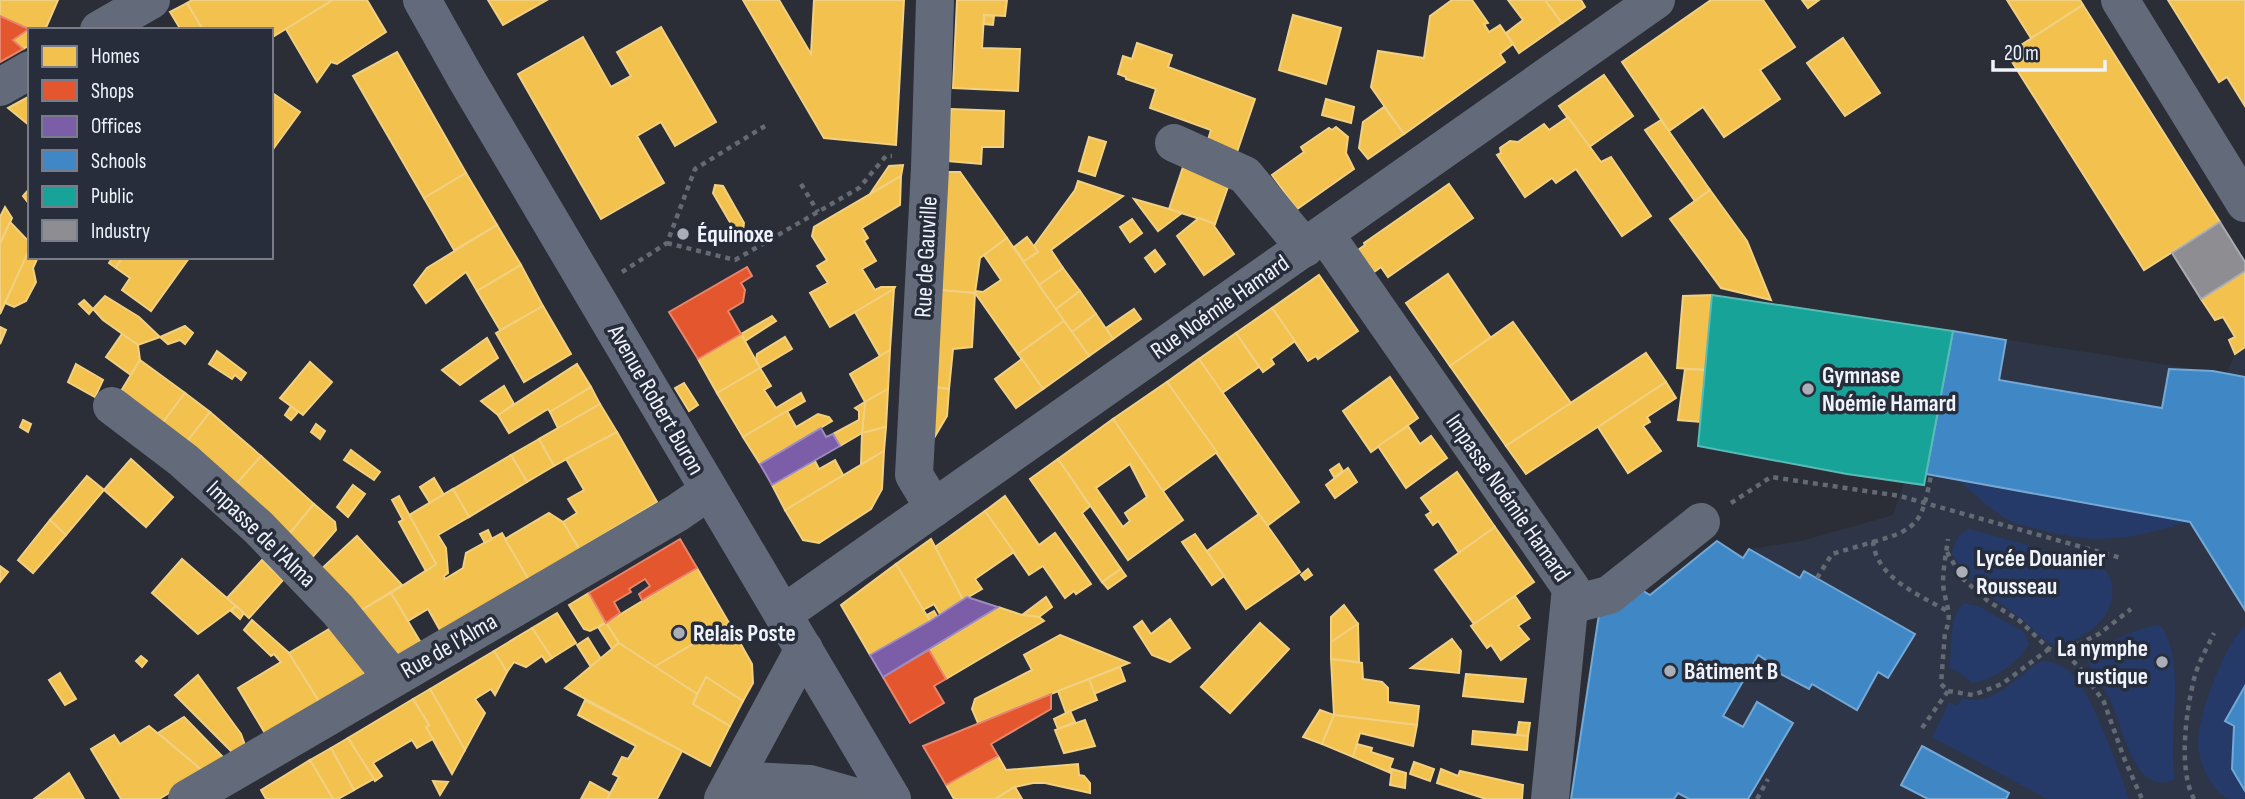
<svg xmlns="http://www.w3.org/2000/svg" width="2245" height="799" viewBox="0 0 2245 799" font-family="'Sofia Sans Condensed',sans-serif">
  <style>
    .built { fill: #2d3546 }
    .green { fill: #253a68 }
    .homes { fill: #f2c14e; stroke: #f1d082; stroke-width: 2; fill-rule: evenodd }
    .shops { fill: #e4572e; stroke: #e7866c; stroke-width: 2 }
    .offices { fill: #7b5ea7; stroke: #9e8bc0; stroke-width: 2 }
    .schools { fill: #3f88c5; stroke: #74a8d6; stroke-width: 2 }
    .public { fill: #17a398; stroke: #58bbb6; stroke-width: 2 }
    .industry { fill: #8d8d92; stroke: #aaacb2; stroke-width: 2 }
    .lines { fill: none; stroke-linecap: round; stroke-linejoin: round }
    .path { stroke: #646a74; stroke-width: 4.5; stroke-dasharray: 5 5; stroke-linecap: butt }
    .minor { stroke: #636a7a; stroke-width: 38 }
    .major { stroke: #636a7b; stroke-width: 38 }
    .poi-dot { fill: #aaaeb7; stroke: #272d3a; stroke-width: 2.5 }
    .labels { text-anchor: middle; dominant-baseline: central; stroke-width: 7; stroke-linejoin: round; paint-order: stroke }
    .poi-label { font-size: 24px; font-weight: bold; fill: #eff3fc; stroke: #272d3a; text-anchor: start }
    .street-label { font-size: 24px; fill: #eff3fc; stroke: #272d3a }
  </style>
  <rect width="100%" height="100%" fill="#2b2e36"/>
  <!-- built -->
  <path class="built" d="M1953,331l273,43 9,-20 10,-7v452h-674l28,-185 36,-28 16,9 66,-54 26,16 6,-8 52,-8 92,-26 11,-32 19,2z"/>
  <!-- green -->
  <g class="green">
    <path d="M1961,482l226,40c-56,17 -91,24 -148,7 -9,-2 -19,-4 -27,-7 -19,-10 -36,-26 -51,-40z"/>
    <path d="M1969,529l131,36c19,16 15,42 -2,59 -10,11 -26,17 -39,23 -17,-4 -25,-19 -39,-29 -29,-22 -49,-31 -68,-64 3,-12 5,-20 17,-25z"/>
    <path d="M1964,603l14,3 46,26 5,12c-11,19 -35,35 -56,39l-23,-16c2,-19 -2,-51 14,-64z"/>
    <path d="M2155,625l7,2c25,40 5,106 13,152 -39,20 -52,-49 -62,-72 -7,-16 -18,-31 -26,-47v-7l45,-21z"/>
    <path d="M2245,626v60l-20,35 9,5 -2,43 13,22v8c-4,0 -12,0 -16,0 -18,-7 -30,-37 -31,-54 -1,-28 26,-100 47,-119z"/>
    <path d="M2041,661c12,0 22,4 30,12 21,20 48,96 58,126h-82l-115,-62 17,-35 8,4 5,-8c31,10 54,-22 79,-37z"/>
  </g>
  <!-- homes -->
  <g class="homes">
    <path d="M0,0h58l-13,30h-14l-31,-14z"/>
    <path d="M192,0h141l-62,38v-8h-68l-16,-27z"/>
    <path d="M333,0h34l19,32 -49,32 -6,-2 -14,20 -31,-53z"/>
    <path d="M488,0h59l-44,25z"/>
    <path d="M743,0h36l32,54 3,-54h90l-8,145 -72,-7z"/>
    <path d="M957,0h50l-2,16 -21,-1 -2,33 38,1 -2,42 -65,-3z"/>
    <path d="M1452,0h20l16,23 -4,1 5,8 11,-7 13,19 -13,10 5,8 -101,72 -33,-47 7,-36 46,7 6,-42z"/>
    <path d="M1508,0h37l17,23 -43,30 -13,-20 17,-13z"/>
    <path d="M1545,0h36l4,7 -23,16z"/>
    <path d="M1711,0h52l32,47 -35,23 20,29 -56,38 -21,-30 -34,24 -47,-69z"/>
    <path d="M1802,0h17l-11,8z"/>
    <path d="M2007,0h73l3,5 -52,33z"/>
    <path d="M2168,0h77v106l-18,-29 -8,5z"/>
    <path d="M187,3l16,27h-22l-11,-18z"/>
    <path d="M2083,5l137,217 -76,48 -137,-216z"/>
    <path d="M984,15l10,1 -1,9 -9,-1z"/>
    <path d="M1293,15l48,13 -15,56 -47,-14z"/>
    <path d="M661,27l55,95 -41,24 -14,-24 -24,14 27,47 -63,36 -83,-145 65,-37 28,50 20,-11 -14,-24z"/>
    <path d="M29,29l1,16 -7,4 -10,-9z"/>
    <path d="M1843,38l37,55 -35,23 -38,-53z"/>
    <path d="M1137,43l35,12 -4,12 87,32 -20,59 -29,-12 5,-16 -61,-22 6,-19 -30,-10v-2l-8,-3 5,-18 9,3z"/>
    <path d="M397,52l69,121 -42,25 -71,-122z"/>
    <path d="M1604,75l29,41 -44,31 -30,-41z"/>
    <path d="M271,92l29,20 -29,40z"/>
    <path d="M30,96v30l-22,-18z"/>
    <path d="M1326,99l28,8 -3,16 -29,-8z"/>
    <path d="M1384,107l20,27 -36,25 -9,-11 4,-26z"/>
    <path d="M951,109l53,2 -1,36h-21l-1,17 -33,-3z"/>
    <path d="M1568,117l33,45 10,-5 40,59 -29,20 -46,-67 -20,14 -4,-5 -27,19 -28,-42 4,-2 -1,-5 10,-7 8,1 26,-18 5,6z"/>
    <path d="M1661,120l49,70 -15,11 -50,-71z"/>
    <path d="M1336,127l12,10 -2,16 8,16 -57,40 -25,-34 32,-23 -3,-5 28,-19 3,2z"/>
    <path d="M1089,137l17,5 -11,34 -16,-5z"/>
    <path d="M1185,161l46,17 -16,46 -46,-15z"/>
    <path d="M903,165l-2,11 -31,18 19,-28z"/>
    <path d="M947,172h13l47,66 -27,20 -5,35 -35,-3z"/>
    <path d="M466,173l31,52 -43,25 -30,-52z"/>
    <path d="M901,176l-1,29 -38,23 6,10 -4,3 12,20 -14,8 13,21 6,-3h14l-1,2 -64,38 -20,-34 18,-10 -11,-17 10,-6 -15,-24 2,-9z"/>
    <path d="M1078,181l45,15 -72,54 12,18 -24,17 -17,-23 16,-10 -4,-6 41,-56z"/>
    <path d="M1449,184l24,34 -85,59 -7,-10 -7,5 -16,-22 7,-5 -1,-2z"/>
    <path d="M715,185l8,1 21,37 -1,8 -9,-2 -21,-36z"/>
    <path d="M30,188v17l-7,-9z"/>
    <path d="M1710,190l37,51 24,59 -50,-12 -51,-69z"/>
    <path d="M1134,199l35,10 13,4 -24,18z"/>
    <path d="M5,207l7,11 -12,26v-27z"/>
    <path d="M1199,218l16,6 -1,2 20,28 -30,21 -27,-39z"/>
    <path d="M1132,219l10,14 -12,9 -10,-15z"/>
    <path d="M10,222l20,21v5l-30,66v-70z"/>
    <path d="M497,225l24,40 -44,26 -11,-19 -40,31 -12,-18 13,-17z"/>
    <path d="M1027,237l11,15 -14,9 -10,-14z"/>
    <path d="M1007,238l57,83 -46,33 -43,-61 1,-2 7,1 18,-12 -17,-25z"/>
    <path d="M30,248v9h8l-5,11 3,14 -10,19 -12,6 -9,-4z"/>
    <path d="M1155,250l10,14 -10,8 -10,-14z"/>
    <path d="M113,257h9l-6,11 -7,-5z"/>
    <path d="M122,257h66l1,1 -38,53 -29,-21 8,-12 -14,-10z"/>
    <path d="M521,265l22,41 -43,24 -23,-39z"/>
    <path d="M1063,268l17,23 -24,18 -17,-24z"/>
    <path d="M2245,271v76l-10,7 -6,-14 6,-3 -12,-20 -8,3 -14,-21z"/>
    <path d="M1448,274l43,64 -41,28 -44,-63z"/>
    <path d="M1319,275l39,56 -40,28 -2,-3 -8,5 -36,-53z"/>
    <path d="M894,289l-4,61 -10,6 -25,-44z"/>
    <path d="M940,290l35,3 -3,54 -19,2 -4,40 -15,-2z"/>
    <path d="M1080,291l16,23 -24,18 -16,-23z"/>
    <path d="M1712,295l-6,75 -29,-2 6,-72z"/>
    <path d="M105,296l34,21 21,20 -22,8 -35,-25 -10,-11z"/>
    <path d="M84,300l9,9 -4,5 -10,-10z"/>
    <path d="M543,306l28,48 -47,28 -28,-49z"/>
    <path d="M1272,308l23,33 -24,18 3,5 -11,8 -27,-39z"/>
    <path d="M1134,309l7,10 -28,20 -7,-11z"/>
    <path d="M1096,314l17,25 -24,17 -17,-24z"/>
    <path d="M772,316l4,5 -31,20 -4,-7z"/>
    <path d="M1064,321l25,35 -46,33 -25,-35z"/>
    <path d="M1513,322l58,81 -65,43 -56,-80z"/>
    <path d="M185,326l8,7 -8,11 -5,-4 -12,4 -8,-7z"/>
    <path d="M0,327l6,3 -6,14z"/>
    <path d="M1236,333l23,34 -37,26 -23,-34z"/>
    <path d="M122,334l16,11 2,15 -9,15 -25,-18z"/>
    <path d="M741,334l19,34 -43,25 -19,-34z"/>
    <path d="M785,337l7,12 -32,19 -4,-8 1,-6z"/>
    <path d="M487,338l11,20 -38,27 -18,-15z"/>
    <path d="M890,350l-2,39 -23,13 -15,-28z"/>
    <path d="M217,351l29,22 -5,7 -6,-5 -3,4 -23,-15z"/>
    <path d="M1646,353l20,29 -140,92 -20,-28z"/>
    <path d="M1022,359l21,30 -27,19 -21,-29z"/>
    <path d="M1199,359l100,143 -32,24 -100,-144z"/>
    <path d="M140,360l45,33 -27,36 -37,-38z"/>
    <path d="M310,362l22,20 -29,33 -23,-17z"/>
    <path d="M76,364l27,16 -8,17 -27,-15z"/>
    <path d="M577,364l14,23 -41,25 -2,-3 -39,24 -11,-18z"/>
    <path d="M760,368l11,18 -7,4 12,18 25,-15 4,8 -62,36 -26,-44z"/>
    <path d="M1685,369l21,1 -5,52 -23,-2z"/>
    <path d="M1390,377l28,41 -47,34 -28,-41z"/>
    <path d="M1167,382l50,70 -54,39 -50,-72z"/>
    <path d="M1666,382l10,16 -29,19 3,5 -7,4 18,25 -33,22 -30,-46z"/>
    <path d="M684,383l14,22 -9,6 -14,-23z"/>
    <path d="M504,386l10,18 -16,11 -17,-14z"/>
    <path d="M591,387l9,17 -42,24 -8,-16z"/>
    <path d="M934,387l15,2 -2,27 -13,22z"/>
    <path d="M888,389l-2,38 -24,6 3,-31z"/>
    <path d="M185,393l25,19 -28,36 -24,-19z"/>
    <path d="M865,402l-3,31 -22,13 -7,-12 26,-14v-9l-4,-3z"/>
    <path d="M600,404l17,28 -63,34 -15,-27z"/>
    <path d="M291,406l7,6 -7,8 -6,-5z"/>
    <path d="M787,411l9,16 22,-13 11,3 3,4 -72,43 -17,-27z"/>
    <path d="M210,412l51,44 -30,34 -49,-42z"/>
    <path d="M1113,419l70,101 -55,40 -70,-101zM1130,464l17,33 -22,16 5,8 -7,6 -27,-39z"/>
    <path d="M23,420l8,4 -3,8 -8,-5z"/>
    <path d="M316,424l9,7 -5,8 -9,-7z"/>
    <path d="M1408,426l12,18 11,-8 16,22 -41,30 -28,-42z"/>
    <path d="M886,427l-2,24 -23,13 1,-31z"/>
    <path d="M617,432l40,70 -78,47 -16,-27 14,-9 -9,-14 16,-9 -18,-31z"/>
    <path d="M539,439l15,27 -27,16 -16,-27z"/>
    <path d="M351,450l29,22 -6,8 -30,-20z"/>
    <path d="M884,451l-2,38 -11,20 -52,34 -16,-3 -18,-30z"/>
    <path d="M511,455l16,27 -58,35 -16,-28z"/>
    <path d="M261,456l53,48 -29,35 -54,-49z"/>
    <path d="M131,459l42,38 -27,30 -42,-37z"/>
    <path d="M1058,459l32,47 -8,7 39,56 -19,13 -72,-103z"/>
    <path d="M835,460l8,15 -58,35 -13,-25 43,-24 4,8z"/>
    <path d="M1339,464l4,7 -9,6 -4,-7z"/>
    <path d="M1348,468l9,14 -22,16 -9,-13z"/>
    <path d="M1457,472l38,55 -36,26 -21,-32 -5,4 -7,-10 5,-3 -10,-14z"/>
    <path d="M87,476l17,14 -38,45 -16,-15z"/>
    <path d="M434,478l10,17 -14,8 -10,-16z"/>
    <path d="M353,485l12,9 -17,23 -11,-10z"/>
    <path d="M453,489l16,28 -31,18 8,13 2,25 -4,3 1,3 18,-11 3,-15 36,-20 27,47 -88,52 -13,-23 -20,12 -17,-28 45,-29 -27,-49z"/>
    <path d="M399,496l37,68 -10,7 -27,-49 4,-2 -11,-20z"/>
    <path d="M1005,496l34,49 16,-12 36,51 -15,10 -2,-3 -9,7 -22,-32 -14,9 -44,-64z"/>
    <path d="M314,504l21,18 1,8 -26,30 -25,-21z"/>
    <path d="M985,511l29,41 -39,27 7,10 -19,11 -28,-53z"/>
    <path d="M549,513l14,9 16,27 -50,31 -24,-41z"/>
    <path d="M1259,514l41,58 -54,37 -39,-58z"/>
    <path d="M50,520l16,15 -33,38 -15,-13z"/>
    <path d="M1495,527l39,55 -60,42 -39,-54z"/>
    <path d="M488,530l4,9 -7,4 -5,-9z"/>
    <path d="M1195,534l29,42 -12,9 -30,-43z"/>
    <path d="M357,536l45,49 -47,29 -37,-42z"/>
    <path d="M931,539l32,61 -23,14 -6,-10 -11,6 -27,-46z"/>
    <path d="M182,559l54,47 -38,28 -46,-41z"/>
    <path d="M262,560l21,20 -34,38 -22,-20z"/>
    <path d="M896,564l34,57 -60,34 -29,-50z"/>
    <path d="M0,566l8,6 -8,10z"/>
    <path d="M697,568l32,55 -75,44 -35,-24 -13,-20z"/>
    <path d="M1121,569l5,7 -18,13 -6,-7z"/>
    <path d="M1308,569l4,6 -7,5 -4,-5z"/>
    <path d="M391,593l30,50 -22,14 -44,-43z"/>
    <path d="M589,593l17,30 -16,8 -6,-2 -15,-24z"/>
    <path d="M1515,596l15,22 -12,8 11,13 -28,21 -10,-15 -4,3 -16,-22z"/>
    <path d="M1046,597l6,10 -13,10 -17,-2z"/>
    <path d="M1344,605l14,19 -27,18v-25z"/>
    <path d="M236,606l8,7 -4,6 -9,-8z"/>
    <path d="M998,607l24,8 17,2 5,4 -98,58 -17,-29z"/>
    <path d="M934,611l3,5 -7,5 -3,-6z"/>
    <path d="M557,613l19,30 -24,15 -20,-30z"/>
    <path d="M1170,619l20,29 -20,14 -18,-7 -18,-28 8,-6 9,13z"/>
    <path d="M252,620l37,33 31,50 -54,32 -28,-47 43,-26 -7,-8 -3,2 -27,-26z"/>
    <path d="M606,623l13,20 -6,7 -15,-23z"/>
    <path d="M729,623l23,41 1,19 -10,18 -37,-24 -9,17 -43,-27z"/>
    <path d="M1260,623l29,26 -59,64 -29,-26z"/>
    <path d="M1358,624l1,38 -28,-3v-17z"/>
    <path d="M532,628l20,30 -6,4 -4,-6 -16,11 -12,-5 -7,10 -13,-21z"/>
    <path d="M329,629l36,38 -1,10 -44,26 -31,-50z"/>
    <path d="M1060,635l69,28 -151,60 -6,-14 3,-10 57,-29 -8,-15z"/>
    <path d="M588,638l13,21 -10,8 -14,-22z"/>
    <path d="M1452,639l9,12 -2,22 -48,-5z"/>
    <path d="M619,643l78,51 -4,10 37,22 -20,40 -145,-78z"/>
    <path d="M494,651l13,21 -12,23 -4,-6 -16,10 10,14 -20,37 -35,-61z"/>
    <path d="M141,656l6,5 -5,6 -6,-6z"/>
    <path d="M1331,659l31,4 1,16 19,3 6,6v14l31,4 -2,19 -83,-10z"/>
    <path d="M1120,667l5,14 -31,13 -5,-15z"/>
    <path d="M60,673l16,26 -11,6 -16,-25z"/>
    <path d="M1466,674l60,5 -3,23 -60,-6z"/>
    <path d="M198,675l43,59 5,14 -12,6 -59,-59z"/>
    <path d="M706,677l37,24 -13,25 -37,-22z"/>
    <path d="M1089,679l8,21 -31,13 -8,-22z"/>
    <path d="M430,689l35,61 -13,24 -26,-47 3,-2 -16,-26z"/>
    <path d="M413,699l16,26 -3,2 7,12 -16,9 -5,-8 -39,23 9,13 -7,5 -27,-43z"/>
    <path d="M585,700l97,51 -25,48h-50l12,-22 -6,-3 9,-17 6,2 8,-13 -58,-31z"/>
    <path d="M1320,710l14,5 -12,29 -19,-7z"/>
    <path d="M1070,711l5,11 -17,7 -4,-10z"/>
    <path d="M1334,715l83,10 -4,21 -53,-13 -7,24 -31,-13z"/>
    <path d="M184,717l41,42 -21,13 -46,-39z"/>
    <path d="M1085,720l10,26 -31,7 -9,-23z"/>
    <path d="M1519,722l11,1 -2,13 -11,-1z"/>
    <path d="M149,726l55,46 -45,27h-38l-30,-50 23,-14 6,9z"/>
    <path d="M1473,731l55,5 -1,14 -55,-6z"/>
    <path d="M348,738l26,41 -20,11 -23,-42z"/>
    <path d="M1357,744l15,4 -1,4 22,7 -3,8 1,6 -38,-16z"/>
    <path d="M331,748l23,42 -16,9h-5l-23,-39z"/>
    <path d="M998,756l8,14 72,-6 1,11 5,1 6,7v10l-45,-10h-12l-18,4 -20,12h-41l-8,-14z"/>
    <path d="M310,760l23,39h-67l-5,-9z"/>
    <path d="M1414,762l20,7 -4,12 -20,-7z"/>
    <path d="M1392,769l14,4 -1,15 -15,-3z"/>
    <path d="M1441,769l17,7 2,-5 63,14 -1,14h-36l-49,-16z"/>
    <path d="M69,773l15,26h-50z"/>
    <path d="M433,781l15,1 -8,13z"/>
    <path d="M590,782l20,11 -3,6h-26z"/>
    <path d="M1015,787l7,12h-27z"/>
  </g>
  <!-- shops -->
  <g class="shops">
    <path d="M0,16l29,13 -16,11 10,9 -23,13z"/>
    <path d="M747,267l5,9 -11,7 4,7 -2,12 -15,9 13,23 -43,25 -29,-47z"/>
    <path d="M680,539l17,29 -55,32 -3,-6 11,-8 -5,-7 -16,10 2,3 -17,10 6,11 -14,10 -17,-30z"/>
    <path d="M929,650l17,29 -12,7 10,17 -34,20 -27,-46z"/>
    <path d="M1051,694v15l-60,35 7,12 -52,29 -23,-39z"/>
  </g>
  <!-- offices -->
  <g class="offices">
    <path d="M821,428l5,9 7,-3 7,12 -68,39 -12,-21z"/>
    <path d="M967,597l31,10 -115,70 -13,-22 60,-34z"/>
  </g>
  <!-- schools -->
  <g class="schools">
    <path d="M1953,331l53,9 -7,40 163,28 7,-39 44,2 32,6v233l-55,-88 -264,-48z"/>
    <path d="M1717,541l26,17 6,-9 51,29 4,-7 111,63 -27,44 -10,-6 -21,38 -45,-26 -3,5 -36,-19 2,-4 -17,-11 -35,61 20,11 14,-25 36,21 -45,76h-59l-11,-6 -4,6h-103l28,-185 36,-28 15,9z"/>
    <path d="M2245,686v105l-13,-22 2,-43 -9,-5z"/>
    <path d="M1922,746l87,47 -3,6h-78l-27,-14z"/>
  </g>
  <!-- public -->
  <path class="public" d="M1712,295l241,36 -29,154 -77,-11 -149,-28z"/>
  <!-- industry -->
  <path class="industry" d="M2220,222l25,40v9l-44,28 -29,-46z"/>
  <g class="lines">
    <!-- path -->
    <g class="path">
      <path d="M801,184l17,28"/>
      <path d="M667,243l68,17 124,-72 27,-32h6"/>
      <path d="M622,272l45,-29 28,-74 70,-43"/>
      <path d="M1731,503l40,-26 129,19 221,62"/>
      <path d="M1873,542c47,-13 49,-21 58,-67"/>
      <path d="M1947,552l15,26 26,23 32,20 29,28 18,6 12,12 25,35 20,56 18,41"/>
      <path d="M1817,578l15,-24 41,-12c4,37 47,53 76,70"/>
      <path d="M2060,653l39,-19 32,-25"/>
      <path d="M1948,691l25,4 29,-11 47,-35"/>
      <path d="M1922,728l26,-37 -7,-7 4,-52c9,-18 -1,-30 -2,-49 0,-14 3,-29 5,-44"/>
      <path d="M1757,799l11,-20"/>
      <path d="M2194,799c-16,-29 -8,-88 0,-120 4,-16 13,-31 20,-46"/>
    </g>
    <!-- minor -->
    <g class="minor">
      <path d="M2120,0l125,203"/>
      <path d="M99,30l52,-30"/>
      <path d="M0,87l30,-17"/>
      <path d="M1174,143l71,32 60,73"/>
      <path d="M1325,234l246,354 -21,211"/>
      <path d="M112,406l71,54 75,67 80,83 55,68"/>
      <path d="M934,508l-20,-33 16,-307 5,-168"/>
      <path d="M1570,605l39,-10 92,-73"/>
      <path d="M783,614l873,-614"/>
      <path d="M734,780l76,4 53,15"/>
      <path d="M187,799l490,-286 32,-22"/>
      <path d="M723,799l81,-150"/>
    </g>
    <!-- major -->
    <path class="major" d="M422,0l42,75 428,724"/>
  </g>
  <!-- markers -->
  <g class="poi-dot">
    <circle cx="683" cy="234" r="7"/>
    <circle cx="1808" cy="389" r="7"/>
    <circle cx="1962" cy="572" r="7"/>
    <circle cx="679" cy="633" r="7"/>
    <circle cx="2162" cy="662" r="7"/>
    <circle cx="1670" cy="671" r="7"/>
  </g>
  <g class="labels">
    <!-- poi labels -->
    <g class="poi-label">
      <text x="697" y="234">Équinoxe</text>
      <text x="1822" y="375">Gymnase<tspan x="1822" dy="28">Noémie Hamard</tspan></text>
      <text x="1976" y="558">Lycée Douanier<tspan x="1976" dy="28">Rousseau</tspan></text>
      <text x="693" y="633">Relais Poste</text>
      <text x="2148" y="648" text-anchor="end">La nymphe<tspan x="2148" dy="28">rustique</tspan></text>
      <text x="1684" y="671">Bâtiment B</text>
    </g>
    <!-- street labels -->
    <g class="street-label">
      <text transform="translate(926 257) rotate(-87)">Rue de Gauville</text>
      <text transform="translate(1220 307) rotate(-35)">Rue Noémie Hamard</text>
      <text transform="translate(656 400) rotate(60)">Avenue Robert Buron</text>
      <text transform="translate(1508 498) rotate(55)">Impasse Noémie Hamard</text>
      <text transform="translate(261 534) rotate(44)">Impasse de l'Alma</text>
      <text transform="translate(449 646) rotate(-30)">Rue de l'Alma</text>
    </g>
  </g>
  <!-- legend -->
  <rect x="28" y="28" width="245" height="231" fill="#272d3a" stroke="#777c88" stroke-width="2"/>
  <rect x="42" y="46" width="35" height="21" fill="#f2c14e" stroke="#777c88" stroke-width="2"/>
  <text x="91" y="63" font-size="21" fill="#eff3fc">Homes</text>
  <rect x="42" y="80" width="35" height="21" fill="#e4572e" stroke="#777c88" stroke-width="2"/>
  <text x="91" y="98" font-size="21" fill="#eff3fc">Shops</text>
  <rect x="42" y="116" width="35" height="21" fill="#7b5ea7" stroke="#777c88" stroke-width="2"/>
  <text x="91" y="133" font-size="21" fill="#eff3fc">Offices</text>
  <rect x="42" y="150" width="35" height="21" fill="#3f88c5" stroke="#777c88" stroke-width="2"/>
  <text x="91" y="168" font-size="21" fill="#eff3fc">Schools</text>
  <rect x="42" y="186" width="35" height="21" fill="#17a398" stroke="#777c88" stroke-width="2"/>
  <text x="91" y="203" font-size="21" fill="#eff3fc">Public</text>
  <rect x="42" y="220" width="35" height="21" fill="#8d8d92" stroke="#777c88" stroke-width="2"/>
  <text x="91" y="238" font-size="21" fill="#eff3fc">Industry</text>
  <!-- scale -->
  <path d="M1993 60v10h112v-10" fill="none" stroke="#eff3fc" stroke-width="3.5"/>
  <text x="2004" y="60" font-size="21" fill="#eff3fc" stroke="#272d3a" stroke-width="5" paint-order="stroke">20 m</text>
</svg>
